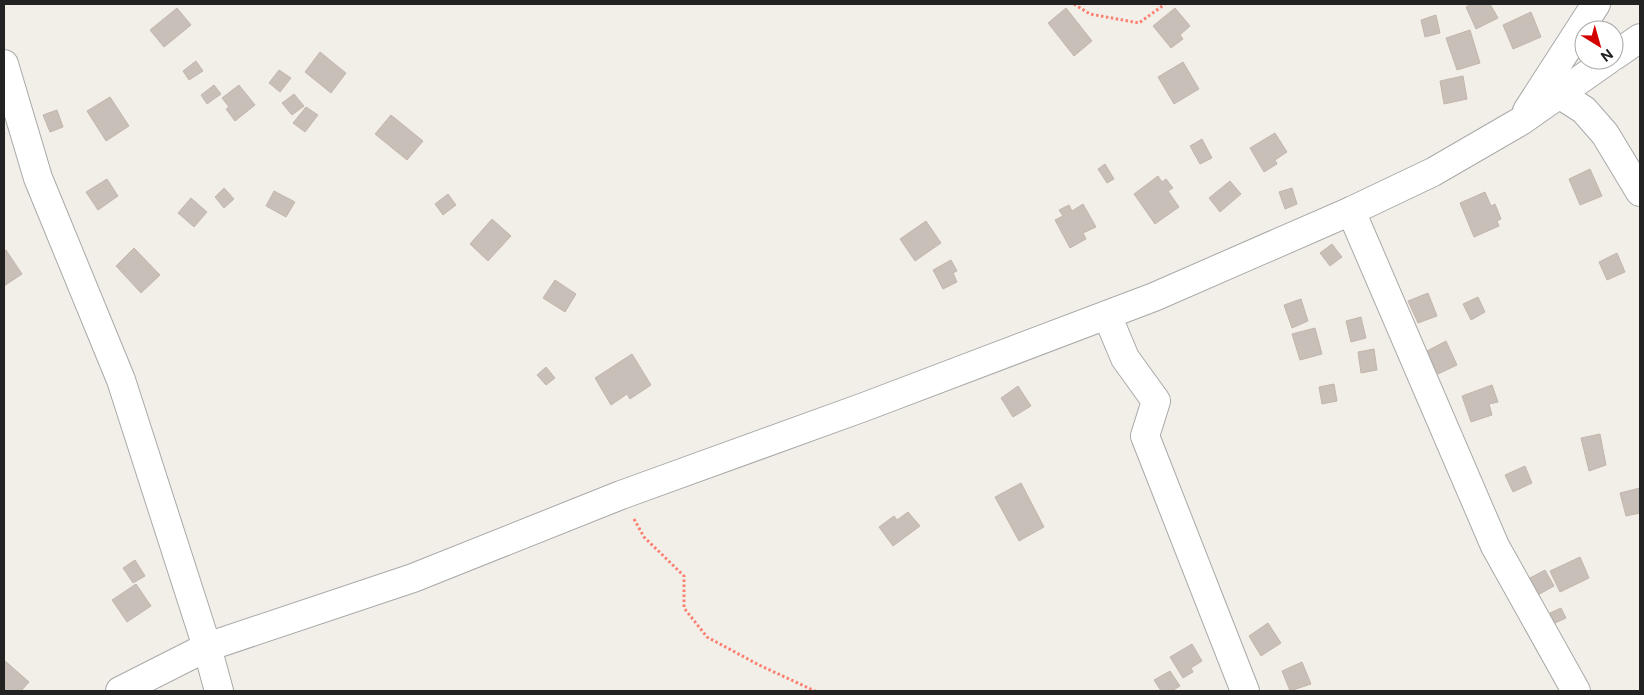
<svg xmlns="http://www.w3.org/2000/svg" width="1644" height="695" viewBox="0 0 1644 695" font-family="'Public Sans',sans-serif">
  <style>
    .building { fill: #c7bfb8; stroke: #c4b6ab }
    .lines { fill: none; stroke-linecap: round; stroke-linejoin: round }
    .minor-casing { stroke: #a9a9a9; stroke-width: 30 }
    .path { stroke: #fa8072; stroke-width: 3; stroke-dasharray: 2.5 2.5; stroke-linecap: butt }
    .minor { stroke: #fff; stroke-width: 28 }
  </style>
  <rect width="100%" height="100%" fill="#f2efe9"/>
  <!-- building -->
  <g class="building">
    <path d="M1472,4h18l8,14 -22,11 -10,-22z"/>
    <path d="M177,8l14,17 -27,22 -14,-17z"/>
    <path d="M1066,8l26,33 -18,15 -26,-33z"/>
    <path d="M1175,8l15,18 -10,9 3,4 -12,9 -18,-22z"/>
    <path d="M1531,12l10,25 -28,12 -10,-24z"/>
    <path d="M1436,15l4,18 -15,4 -4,-17z"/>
    <path d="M1470,30l10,33 -23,7 -11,-32z"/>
    <path d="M320,52l26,21 -15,20 -26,-21z"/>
    <path d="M196,61l7,10 -14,9 -6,-9z"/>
    <path d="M1183,62l16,27 -25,15 -16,-27z"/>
    <path d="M279,70l12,8 -11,14 -11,-9z"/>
    <path d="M1463,76l4,23 -23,5 -4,-23z"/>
    <path d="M214,85l7,9 -14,10 -6,-9z"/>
    <path d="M239,85l16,20 -20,16 -9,-12 3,-2 -7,-9z"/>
    <path d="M294,94l10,12 -12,9 -10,-12z"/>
    <path d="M110,97l19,29 -23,15 -19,-30z"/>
    <path d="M306,107l12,8 -13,17 -12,-9z"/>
    <path d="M57,110l6,17 -13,5 -7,-17z"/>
    <path d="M391,115l32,26 -16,19 -32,-26z"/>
    <path d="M1275,133l12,19 -12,8 2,4 -13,8 -14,-24z"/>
    <path d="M1202,139l10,19 -12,6 -10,-18z"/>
    <path d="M1105,164l9,15 -7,4 -9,-14z"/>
    <path d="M1590,169l12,27 -22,9 -11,-26z"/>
    <path d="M1158,176l4,6 4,-3 7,9 -5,3 11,16 -24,17 -21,-30z"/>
    <path d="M107,179l11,17 -20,14 -12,-18z"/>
    <path d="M1230,181l11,13 -21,18 -11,-14z"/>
    <path d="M224,188l10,11 -10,9 -9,-11z"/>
    <path d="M1292,188l5,16 -12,5 -6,-17z"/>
    <path d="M274,191l21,11 -9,15 -20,-11z"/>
    <path d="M1485,192l6,14 4,-2 6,15 -4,2 2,5 -25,11 -14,-34z"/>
    <path d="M448,194l8,11 -13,10 -8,-11z"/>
    <path d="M191,198l16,14 -13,15 -16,-14z"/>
    <path d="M1083,204l13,23 -13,6 3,6 -16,9 -15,-28 8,-4 -4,-6 10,-5 3,6z"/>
    <path d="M492,219l19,17 -23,25 -18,-17z"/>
    <path d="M926,221l15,22 -26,18 -15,-22z"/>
    <path d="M1332,244l10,13 -12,9 -10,-13z"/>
    <path d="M134,248l26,27 -19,18 -25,-27z"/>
    <path d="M6,250l16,24 -18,12v-35z"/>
    <path d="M1617,253l8,19 -18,8 -8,-18z"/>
    <path d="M951,260l6,11 -4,2 4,9 -14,7 -10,-19z"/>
    <path d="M555,280l21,14 -11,18 -22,-14z"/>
    <path d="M1428,293l9,23 -19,7 -10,-22z"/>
    <path d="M1478,297l7,15 -14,8 -8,-16z"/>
    <path d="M1301,299l7,22 -16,7 -8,-23z"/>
    <path d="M1361,317l5,21 -15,4 -5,-21z"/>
    <path d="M1315,328l7,26 -22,6 -8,-26z"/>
    <path d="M1446,341l11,24 -19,9 -11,-23z"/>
    <path d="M1374,349l3,21 -16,3 -3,-21z"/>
    <path d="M632,354l19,31 -21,14 -3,-5 -16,11 -16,-27z"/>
    <path d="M546,367l9,11 -9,7 -9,-10z"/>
    <path d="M1334,384l3,17 -15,3 -3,-17z"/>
    <path d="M1492,385l6,17 -9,2 3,11 -21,7 -9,-26z"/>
    <path d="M1018,386l13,20 -18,11 -12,-19z"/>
    <path d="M1600,434l6,31 -17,6 -8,-33z"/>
    <path d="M1525,466l7,17 -19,9 -8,-17z"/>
    <path d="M1021,483l23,44 -25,14 -24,-44z"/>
    <path d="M1640,488v25l-14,3 -6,-23z"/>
    <path d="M908,512l12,14 -27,20 -14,-19 15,-11 3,4z"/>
    <path d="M1580,557l9,21 -29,14 -10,-21z"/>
    <path d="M135,560l10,16 -12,7 -10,-15z"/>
    <path d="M1545,570l9,16 -18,10 -8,-17z"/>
    <path d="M136,584l15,22 -24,16 -15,-22z"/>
    <path d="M1561,608l5,10 -11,5 -5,-10z"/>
    <path d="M1268,623l13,20 -20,13 -12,-20z"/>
    <path d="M1192,644l10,17 -11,7 2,4 -10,6 -13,-21z"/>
    <path d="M4,660l25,22 -8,9h-17z"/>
    <path d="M1302,662l9,22 -21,7 -8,-20z"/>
    <path d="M1170,671l10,15 -8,5h-11l-7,-11z"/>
  </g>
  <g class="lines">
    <defs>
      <g id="minor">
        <path d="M1614,56l26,-18"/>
        <path d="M4,64l34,114 83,202 86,267 12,44"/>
        <path d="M1559,94l25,16 21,24 35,58"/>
        <path d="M1527,111l69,-107"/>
        <path d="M1351,211l144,335 81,145"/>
        <path d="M1107,315l18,43 31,43 -11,35 100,255"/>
        <path d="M120,691l87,-44 206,-69 208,-83 243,-88 290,-110 197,-86 82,-39 88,-51 87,-61"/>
      </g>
    </defs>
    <!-- minor casing -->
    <use href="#minor" class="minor-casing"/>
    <!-- path -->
    <g class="path">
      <path d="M1074,4l16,10 49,9 26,-19"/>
      <path d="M634,519l10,18 40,39v32l23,29 52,28 56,26"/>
    </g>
    <!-- minor -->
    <use href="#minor" class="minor"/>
  </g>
  <!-- border -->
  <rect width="1644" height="695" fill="none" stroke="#222222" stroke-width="10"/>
  <!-- north arrow -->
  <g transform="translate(1599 45) rotate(143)"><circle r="24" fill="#ffffff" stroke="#a7a7a7"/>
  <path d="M0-4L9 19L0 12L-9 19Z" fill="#d40000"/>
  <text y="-8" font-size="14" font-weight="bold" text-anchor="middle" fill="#222222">N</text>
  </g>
</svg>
